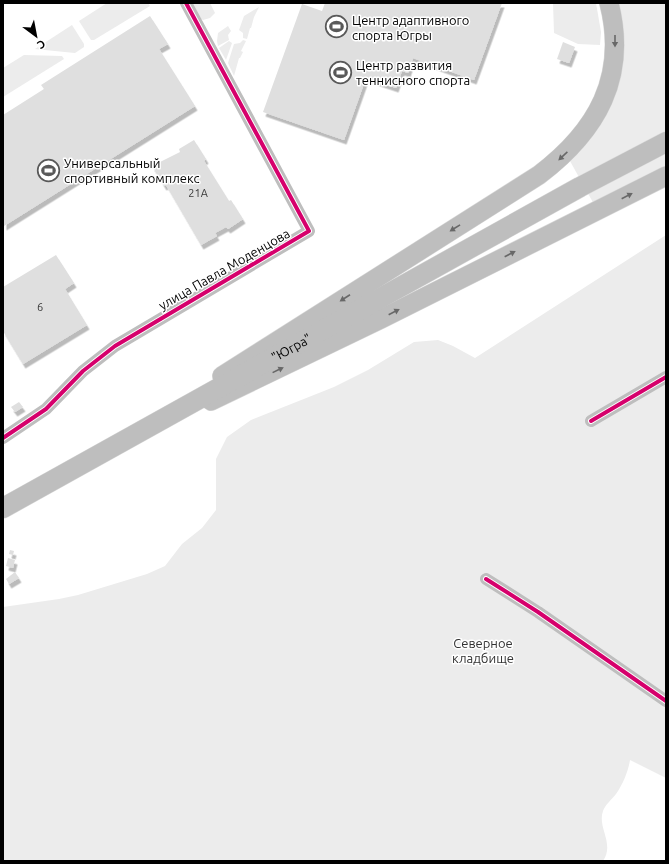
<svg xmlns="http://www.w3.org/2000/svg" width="669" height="864" viewBox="0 0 669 864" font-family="Ubuntu,sans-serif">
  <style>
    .green { fill: #ececec }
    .building { fill: #dfdfdf; filter: url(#shadow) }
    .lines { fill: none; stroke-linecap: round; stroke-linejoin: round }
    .primary-casing { stroke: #dbdbdb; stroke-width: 20 }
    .trunk-casing { stroke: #dbdbdb; stroke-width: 21 }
    .minor { stroke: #bebebe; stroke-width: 12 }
    .primary { stroke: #bebebe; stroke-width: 19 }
    .trunk { stroke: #bebebe; stroke-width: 20 }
    .cycleway-casing { stroke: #fff; stroke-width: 6 }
    .cycleway { stroke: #d6006c; stroke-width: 4 }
    .oneway { fill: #686868 }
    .labels { text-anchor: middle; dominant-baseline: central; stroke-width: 3; stroke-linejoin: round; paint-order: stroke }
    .number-label { font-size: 11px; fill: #383838 }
    .poi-label { font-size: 13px; fill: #000; stroke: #fff; text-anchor: start }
    .street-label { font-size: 13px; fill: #000; stroke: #fff }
    .park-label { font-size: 13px; fill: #333; stroke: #fff }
  </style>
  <defs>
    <filter id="shadow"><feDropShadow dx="2.5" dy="4.5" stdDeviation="0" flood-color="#0004"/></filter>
  </defs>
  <rect width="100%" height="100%" fill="#fff"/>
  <!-- green -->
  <g class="green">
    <path d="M107,3h41l2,3 -56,34h-3l-12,-19z"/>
    <path d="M192,3h18l5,10 -5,5 -7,2 -2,-1z"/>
    <path d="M553,3h43l5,29 -1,13 -22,-1 -24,-11z"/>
    <path d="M616,3h50v167l-71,36 -25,-45 28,-35z"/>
    <path d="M259,7l-5,10 -3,11h-1l-3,11 -4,-1v-5l-4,-3 5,-14z"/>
    <path d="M72,25l12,19v3l-9,6 -40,-4z"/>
    <path d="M228,26l3,5 -3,4 1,5 -11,6 -1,-5 1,-8z"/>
    <path d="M243,40l3,1 -5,10 2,1 -3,6h-1l-5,18 -6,-13 6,-19 6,-1z"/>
    <path d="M229,41l3,2 -6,17 -7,-12z"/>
    <path d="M24,55l38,1 2,3 -61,38v-29z"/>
    <path d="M666,235v543l-36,-18c-2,12 -7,24 -14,34 -4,5 -11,11 -13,17 -6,17 12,32 0,50h-600v-254l56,-8 19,-4 69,-21 18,-8 17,-22 20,-16 14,-18v-51l11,-22 24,-17 83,-33 34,-17 46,-28 24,-2 15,6 22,12z"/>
  </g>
  <!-- building -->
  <g class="building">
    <path d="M325,3h177l-28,77 -61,-22 -5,15 -6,-2 -6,17 -30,-10 -22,62 -81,-28 39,-108 20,7z"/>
    <path d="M150,16l18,28 -9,5 36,57 -191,120 -1,-111 41,-26 -3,-4z"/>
    <path d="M563,42l12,5 -6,16 -12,-4z"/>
    <path d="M194,140l12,19 -2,2 25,40 2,-1 12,19 -15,10 -2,-2 -11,6 2,3 -16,9 -35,-60 -2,1 -12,-20 28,-14 -1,-3z"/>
    <path d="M56,255l18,28 -9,6 22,36 -64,39 -20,-33v-44z"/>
    <path d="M19,402l4,5 -8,5 -4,-5z"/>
    <path d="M10,550l4,1 -1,4 -4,-1z"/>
    <path d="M8,558l7,2 -2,8 -7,-2z"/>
    <path d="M15,572l4,6 -10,6 -3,-5z"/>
  </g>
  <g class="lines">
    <defs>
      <g id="primary">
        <path d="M222,376l317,-201c58,-44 89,-98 70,-172"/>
        <path d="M211,401l170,-82 285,-143"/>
      </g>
      <g id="trunk">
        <path id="s1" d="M3,508l577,-321 86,-45"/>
      </g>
    </defs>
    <!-- primary casing -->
    <use href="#primary" class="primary-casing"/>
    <!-- trunk casing -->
    <use href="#trunk" class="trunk-casing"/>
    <!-- minor -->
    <g class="minor">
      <path d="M591,421l75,-44"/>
      <path d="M3,438l43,-29 37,-38 32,-25 194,-115 -123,-228"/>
      <path d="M486,579l52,33 128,89"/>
    </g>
    <!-- primary -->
    <use href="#primary" class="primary"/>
    <!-- trunk -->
    <use href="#trunk" class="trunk"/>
    <defs>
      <g id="cycleway">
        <path d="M591,421l75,-44"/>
        <path d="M3,438l43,-29 37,-38 32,-25 194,-115 -123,-228"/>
        <path d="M486,579l52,33 128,89"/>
      </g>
    </defs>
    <!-- cycleway casing -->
    <use href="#cycleway" class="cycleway-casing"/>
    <!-- cycleway -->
    <use href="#cycleway" class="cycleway"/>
  </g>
  <!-- one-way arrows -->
  <defs><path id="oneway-solid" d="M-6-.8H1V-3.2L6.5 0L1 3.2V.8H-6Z"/></defs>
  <g class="oneway">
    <use href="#oneway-solid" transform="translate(615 41) rotate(90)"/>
    <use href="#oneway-solid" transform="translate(563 156) rotate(137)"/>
    <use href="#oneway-solid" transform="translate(627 196) rotate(-27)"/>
    <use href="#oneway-solid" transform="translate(455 228) rotate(148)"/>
    <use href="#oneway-solid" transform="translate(510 254) rotate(-27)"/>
    <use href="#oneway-solid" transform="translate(345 298) rotate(147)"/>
    <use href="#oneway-solid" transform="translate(394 312) rotate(-27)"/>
    <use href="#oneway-solid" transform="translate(278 370) rotate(-26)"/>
  </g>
  <!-- icons -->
  <defs>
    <symbol id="stadium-ring" viewBox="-11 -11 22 22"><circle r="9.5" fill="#fff" stroke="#595959" stroke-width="1.5"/><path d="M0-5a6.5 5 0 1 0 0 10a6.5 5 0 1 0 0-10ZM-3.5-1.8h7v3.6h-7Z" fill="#595959"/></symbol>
  </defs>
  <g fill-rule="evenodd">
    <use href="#stadium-ring" x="324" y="14" width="25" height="25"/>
    <use href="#stadium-ring" x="328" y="60" width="25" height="25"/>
    <use href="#stadium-ring" x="36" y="158" width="25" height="25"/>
  </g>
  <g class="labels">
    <!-- number labels -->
    <g class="number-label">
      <text x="198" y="193">21А</text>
      <text x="40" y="307">6</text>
    </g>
    <!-- poi labels -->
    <g class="poi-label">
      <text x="352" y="20">Центр адаптивного<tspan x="352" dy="15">спорта Югры</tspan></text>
      <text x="356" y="65">Центр развития<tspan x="356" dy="15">теннисного спорта</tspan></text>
      <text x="64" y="163">Универсальный<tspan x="64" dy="15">спортивный комплекс</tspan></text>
    </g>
    <!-- street labels -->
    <g class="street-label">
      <text transform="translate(224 269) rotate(-30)">улица Павла Моденцова</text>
      <text stroke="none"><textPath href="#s1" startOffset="330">"Югра"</textPath></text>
    </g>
    <!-- park labels -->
    <g class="park-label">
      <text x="483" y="643">Северное<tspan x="483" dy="15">кладбище</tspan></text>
    </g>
  </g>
  <!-- border -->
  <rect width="669" height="864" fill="none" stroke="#000000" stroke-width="8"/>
  <!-- north arrow -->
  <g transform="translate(36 36) rotate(148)" stroke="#ffffff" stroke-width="3" paint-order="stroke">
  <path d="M0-3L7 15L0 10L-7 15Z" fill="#000000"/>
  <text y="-6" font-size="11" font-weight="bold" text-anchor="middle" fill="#000000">С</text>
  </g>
</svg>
